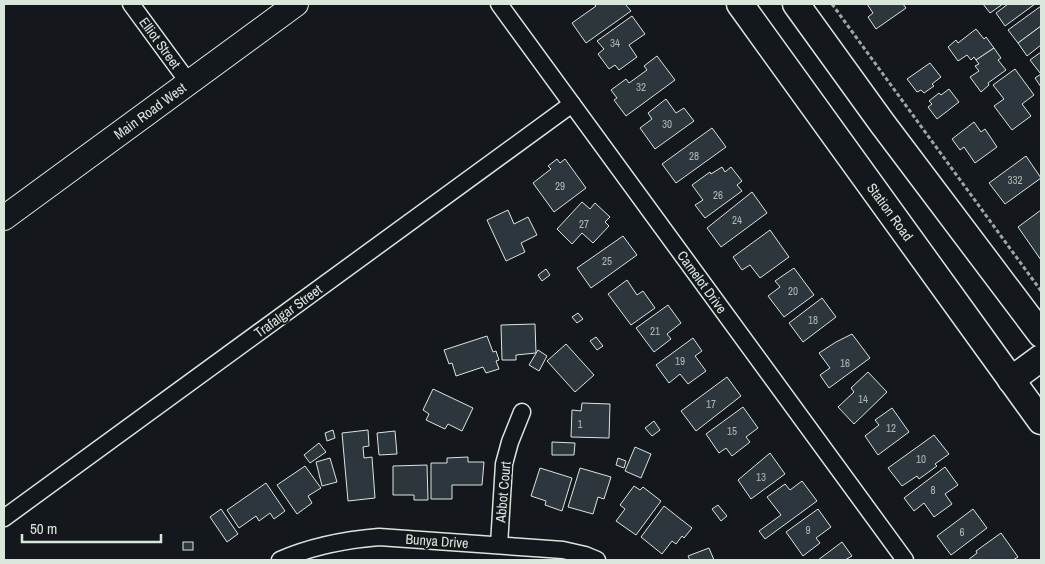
<svg xmlns="http://www.w3.org/2000/svg" width="1045" height="564" viewBox="0 0 1045 564" font-family="'Archivo Narrow',sans-serif">
  <style>
    .building { fill: #2c363c; stroke: #d8e6dc }
    .lines { fill: none; stroke-linecap: round; stroke-linejoin: round }
    .street-casing { stroke: #d8e6dc; stroke-width: 19 }
    .secondary-casing { stroke: #d8e6dc; stroke-width: 26 }
    .primary-casing { stroke: #d8e6dc; stroke-width: 29 }
    .path { stroke: #9da8a2; stroke-width: 3; stroke-dasharray: 4 2.5; stroke-linecap: butt }
    .street { stroke: #14181c; stroke-width: 16 }
    .secondary { stroke: #14181c; stroke-width: 24 }
    .primary { stroke: #14181c; stroke-width: 26 }
    .labels { text-anchor: middle; dominant-baseline: central; stroke-width: 4; stroke-linejoin: round; paint-order: stroke }
    .number-label { font-size: 11px; fill: #adbab4 }
    .street-label { font-size: 14px; fill: #d8e6dc; stroke: #14181c }
  </style>
  <rect width="100%" height="100%" fill="#14181c"/>
  <!-- building -->
  <g class="building">
    <path d="M594,4h31l6,7 -45,32 -14,-20 24,-17z"/>
    <path d="M867,4h36l3,4 -30,21 -8,-12 5,-4z"/>
    <path d="M983,4h20l-13,9z"/>
    <path d="M1008,4h27l-30,22 -9,-13z"/>
    <path d="M1041,6v20l-23,17 -10,-13z"/>
    <path d="M632,16l13,18 -16,11 8,12 -18,13 -4,-5 -6,4 -11,-15 6,-5 -7,-8z"/>
    <path d="M1041,26v19l-14,11 -9,-13z"/>
    <path d="M976,29l8,10 2,-2 8,11 -18,12 -2,-3 -3,3 -4,-5 -9,6 -10,-14 8,-7 2,3z"/>
    <path d="M994,48l7,10 -3,2 8,10 -18,13 1,2 -8,7 -11,-15 9,-6 -4,-5 4,-2 -3,-4z"/>
    <path d="M1041,52v20l-1,1 -10,-13z"/>
    <path d="M657,56l18,24 -49,36 -12,-16 3,-2 -6,-8 15,-11 3,4 18,-13 -3,-4z"/>
    <path d="M930,63l11,14 -9,7 2,2 -10,7 -3,-3 -4,2 -10,-13z"/>
    <path d="M1015,69l19,26 -12,9 9,12 -19,14 -18,-24 10,-7 -11,-14z"/>
    <path d="M1041,74v13l-6,-9z"/>
    <path d="M949,89l10,13 -22,17 -9,-12 4,-3 -3,-3 10,-8 2,2z"/>
    <path d="M666,99l10,14 8,-5 10,13 -39,28 -15,-21 12,-9 -4,-6z"/>
    <path d="M974,122l7,10 4,-3 12,18 -22,16 -11,-16 -4,3 -8,-11z"/>
    <path d="M712,128l14,19 -50,36 -14,-19z"/>
    <path d="M1026,156l15,22 -36,26 -16,-21z"/>
    <path d="M557,159l3,4 5,-4 21,29 -32,24 -21,-29 18,-14 -3,-3z"/>
    <path d="M722,167l3,5 6,-5 11,14 -5,4 5,6 -37,27 -10,-13 8,-5 -11,-15 18,-13 1,2z"/>
    <path d="M752,192l15,21 -46,34 -14,-19z"/>
    <path d="M582,202l8,7 5,-6 15,14 -5,5 4,4 -16,17 -11,-10 -10,11 -15,-15z"/>
    <path d="M508,210l6,14 14,-7 9,18 -16,8 4,9 -19,9 -19,-41z"/>
    <path d="M1041,210v50l-23,-33z"/>
    <path d="M770,230l19,27 -29,21 -10,-13 -8,5 -9,-13z"/>
    <path d="M623,236l14,19 -46,33 -14,-20z"/>
    <path d="M794,268l20,27 -30,22 -16,-21 12,-9 -5,-6z"/>
    <path d="M546,269l4,6 -8,6 -4,-6z"/>
    <path d="M627,280l10,15 6,-4 12,17 -24,17 -23,-31z"/>
    <path d="M822,298l14,19 -33,25 -14,-19z"/>
    <path d="M668,305l13,18 -14,11 4,5 -17,13 -18,-24z"/>
    <path d="M578,313l5,6 -6,4 -5,-6z"/>
    <path d="M535,324l1,29 -20,2v5h-14l-1,-35z"/>
    <path d="M852,334l18,24 -41,30 -9,-13 10,-7 -11,-15 17,-11z"/>
    <path d="M487,336l6,16 3,-1 3,9 -3,1 3,8 -13,4 -3,-6 -27,9 -4,-13 -3,1 -5,-14z"/>
    <path d="M596,337l7,9 -6,4 -7,-9z"/>
    <path d="M693,338l9,13 -7,5 11,15 -18,13 -8,-10 -11,9 -13,-18z"/>
    <path d="M566,344l28,31 -19,17 -28,-31z"/>
    <path d="M538,350l9,6 -8,15 -10,-6z"/>
    <path d="M868,372l19,20 -33,32 -16,-17 16,-15 -3,-4z"/>
    <path d="M727,377l14,19 -45,35 -15,-20z"/>
    <path d="M433,389l40,19 -11,23 -14,-7 -3,5 -19,-9 3,-6 -6,-4z"/>
    <path d="M582,403l28,1 -1,34 -38,-1 1,-27 9,1z"/>
    <path d="M743,407l15,21 -12,9 4,5 -18,14 -6,-8 -7,5 -13,-19z"/>
    <path d="M892,408l17,24 -31,23 -13,-19 14,-11 -4,-5z"/>
    <path d="M654,421l6,9 -8,6 -7,-8z"/>
    <path d="M333,430l2,8 -8,3 -2,-8z"/>
    <path d="M368,430l1,16 -6,1 1,11 8,-1 3,41 -27,3 -6,-68z"/>
    <path d="M395,431l2,23 -18,1 -2,-22z"/>
    <path d="M934,435l15,19 -14,10 2,2 -18,13 -2,-3 -15,10 -14,-18z"/>
    <path d="M552,442l23,1 -1,12h-22z"/>
    <path d="M319,443l7,9 -16,11 -6,-8z"/>
    <path d="M635,447l16,7 -10,24 -16,-7z"/>
    <path d="M770,453l15,21 -34,25 -13,-19z"/>
    <path d="M468,457v5h16l-2,23h-30v14h-21v-36h16v-5z"/>
    <path d="M330,458l7,24 -15,4 -6,-24z"/>
    <path d="M618,458l8,3 -2,7 -8,-3z"/>
    <path d="M427,465l1,35h-14v-5h-21v-29z"/>
    <path d="M305,466l16,22 -13,8 4,7 -15,11 -20,-29z"/>
    <path d="M945,467l13,18 -13,9 7,10 -18,13 -10,-14 -10,8 -10,-13z"/>
    <path d="M540,468l32,10 -10,33 -17,-6 1,-4 -15,-5z"/>
    <path d="M580,468l31,9 -7,22 -6,-2 -5,17 -25,-7z"/>
    <path d="M802,481l15,20 -52,38 -6,-8 22,-16 -14,-18 18,-13 5,6z"/>
    <path d="M266,483l19,28 -11,8 -4,-6 -11,8 -3,-5 -17,12 -12,-18z"/>
    <path d="M634,486l6,4 3,-3 18,14 -25,34 -20,-14 9,-12 -5,-4z"/>
    <path d="M718,505l9,11 -6,5 -9,-12z"/>
    <path d="M664,506l28,22 -8,10 -2,-2 -6,8 -4,-3 -10,13 -21,-17z"/>
    <path d="M221,509l17,25 -11,8 -17,-25z"/>
    <path d="M818,509l13,18 -15,11 4,5 -17,13 -17,-24z"/>
    <path d="M973,509l14,19 -36,27 -14,-19z"/>
    <path d="M1001,533l17,24 -5,3h-45l9,-7 -1,-2z"/>
    <rect x="183" y="542" width="10" height="8"/>
    <path d="M842,542l10,14 -7,4h-27z"/>
    <path d="M709,548l5,12h-24l-2,-4z"/>
  </g>
  <g class="lines">
    <defs>
      <g id="street">
        <path d="M131,4l58,79"/>
        <path d="M499,4l406,556"/>
        <path d="M4,518l568,-414"/>
        <path d="M499,545l5,-81 6,-22 12,-30"/>
        <path d="M280,560c32,-14 63,-20 99,-23l184,13 22,5 12,5"/>
      </g>
      <path id="secondary" d="M4,218l292,-214"/>
      <g id="primary">
        <path d="M740,4l301,417"/>
        <path d="M796,4l86,119 159,211"/>
        <path d="M1011,380l30,-22"/>
      </g>
    </defs>
    <!-- street casing -->
    <use href="#street" class="street-casing"/>
    <!-- secondary casing -->
    <use href="#secondary" class="secondary-casing"/>
    <!-- primary casing -->
    <use href="#primary" class="primary-casing"/>
    <!-- path -->
    <path class="path" d="M832,4l209,287"/>
    <!-- street -->
    <use href="#street" class="street"/>
    <!-- secondary -->
    <use href="#secondary" class="secondary"/>
    <!-- primary -->
    <use href="#primary" class="primary"/>
  </g>
  <g class="labels">
    <!-- number labels -->
    <g class="number-label">
      <text x="615" y="43">34</text>
      <text x="641" y="87">32</text>
      <text x="667" y="124">30</text>
      <text x="694" y="156">28</text>
      <text x="1015" y="180">332</text>
      <text x="560" y="186">29</text>
      <text x="718" y="195">26</text>
      <text x="737" y="220">24</text>
      <text x="584" y="224">27</text>
      <text x="607" y="261">25</text>
      <text x="793" y="291">20</text>
      <text x="813" y="320">18</text>
      <text x="655" y="331">21</text>
      <text x="680" y="361">19</text>
      <text x="845" y="363">16</text>
      <text x="863" y="399">14</text>
      <text x="711" y="404">17</text>
      <text x="580" y="424">1</text>
      <text x="891" y="428">12</text>
      <text x="732" y="431">15</text>
      <text x="921" y="459">10</text>
      <text x="761" y="477">13</text>
      <text x="933" y="490">8</text>
      <text x="808" y="530">9</text>
      <text x="962" y="532">6</text>
    </g>
    <!-- street labels -->
    <g class="street-label">
      <text transform="translate(160 43) rotate(54)">Elliot Street</text>
      <text transform="translate(150 111) rotate(-36)">Main Road West</text>
      <text transform="translate(890 212) rotate(54)">Station Road</text>
      <text transform="translate(702 282) rotate(54)">Camelot Drive</text>
      <text transform="translate(288 311) rotate(-36)">Trafalgar Street</text>
      <text transform="translate(503 492) rotate(-85)">Abbot Court</text>
      <text transform="translate(437 541) rotate(4)">Bunya Drive</text>
    </g>
  </g>
  <!-- border -->
  <rect width="1045" height="564" fill="none" stroke="#d8e6dc" stroke-width="10"/>
  <!-- scale -->
  <path d="M22 534v8h139v-8" fill="none" stroke="#d8e6dc" stroke-width="2.5"/>
  <text x="30" y="534" font-size="15" fill="#d8e6dc" stroke="#14181c" stroke-width="4" paint-order="stroke">50 m</text>
</svg>
